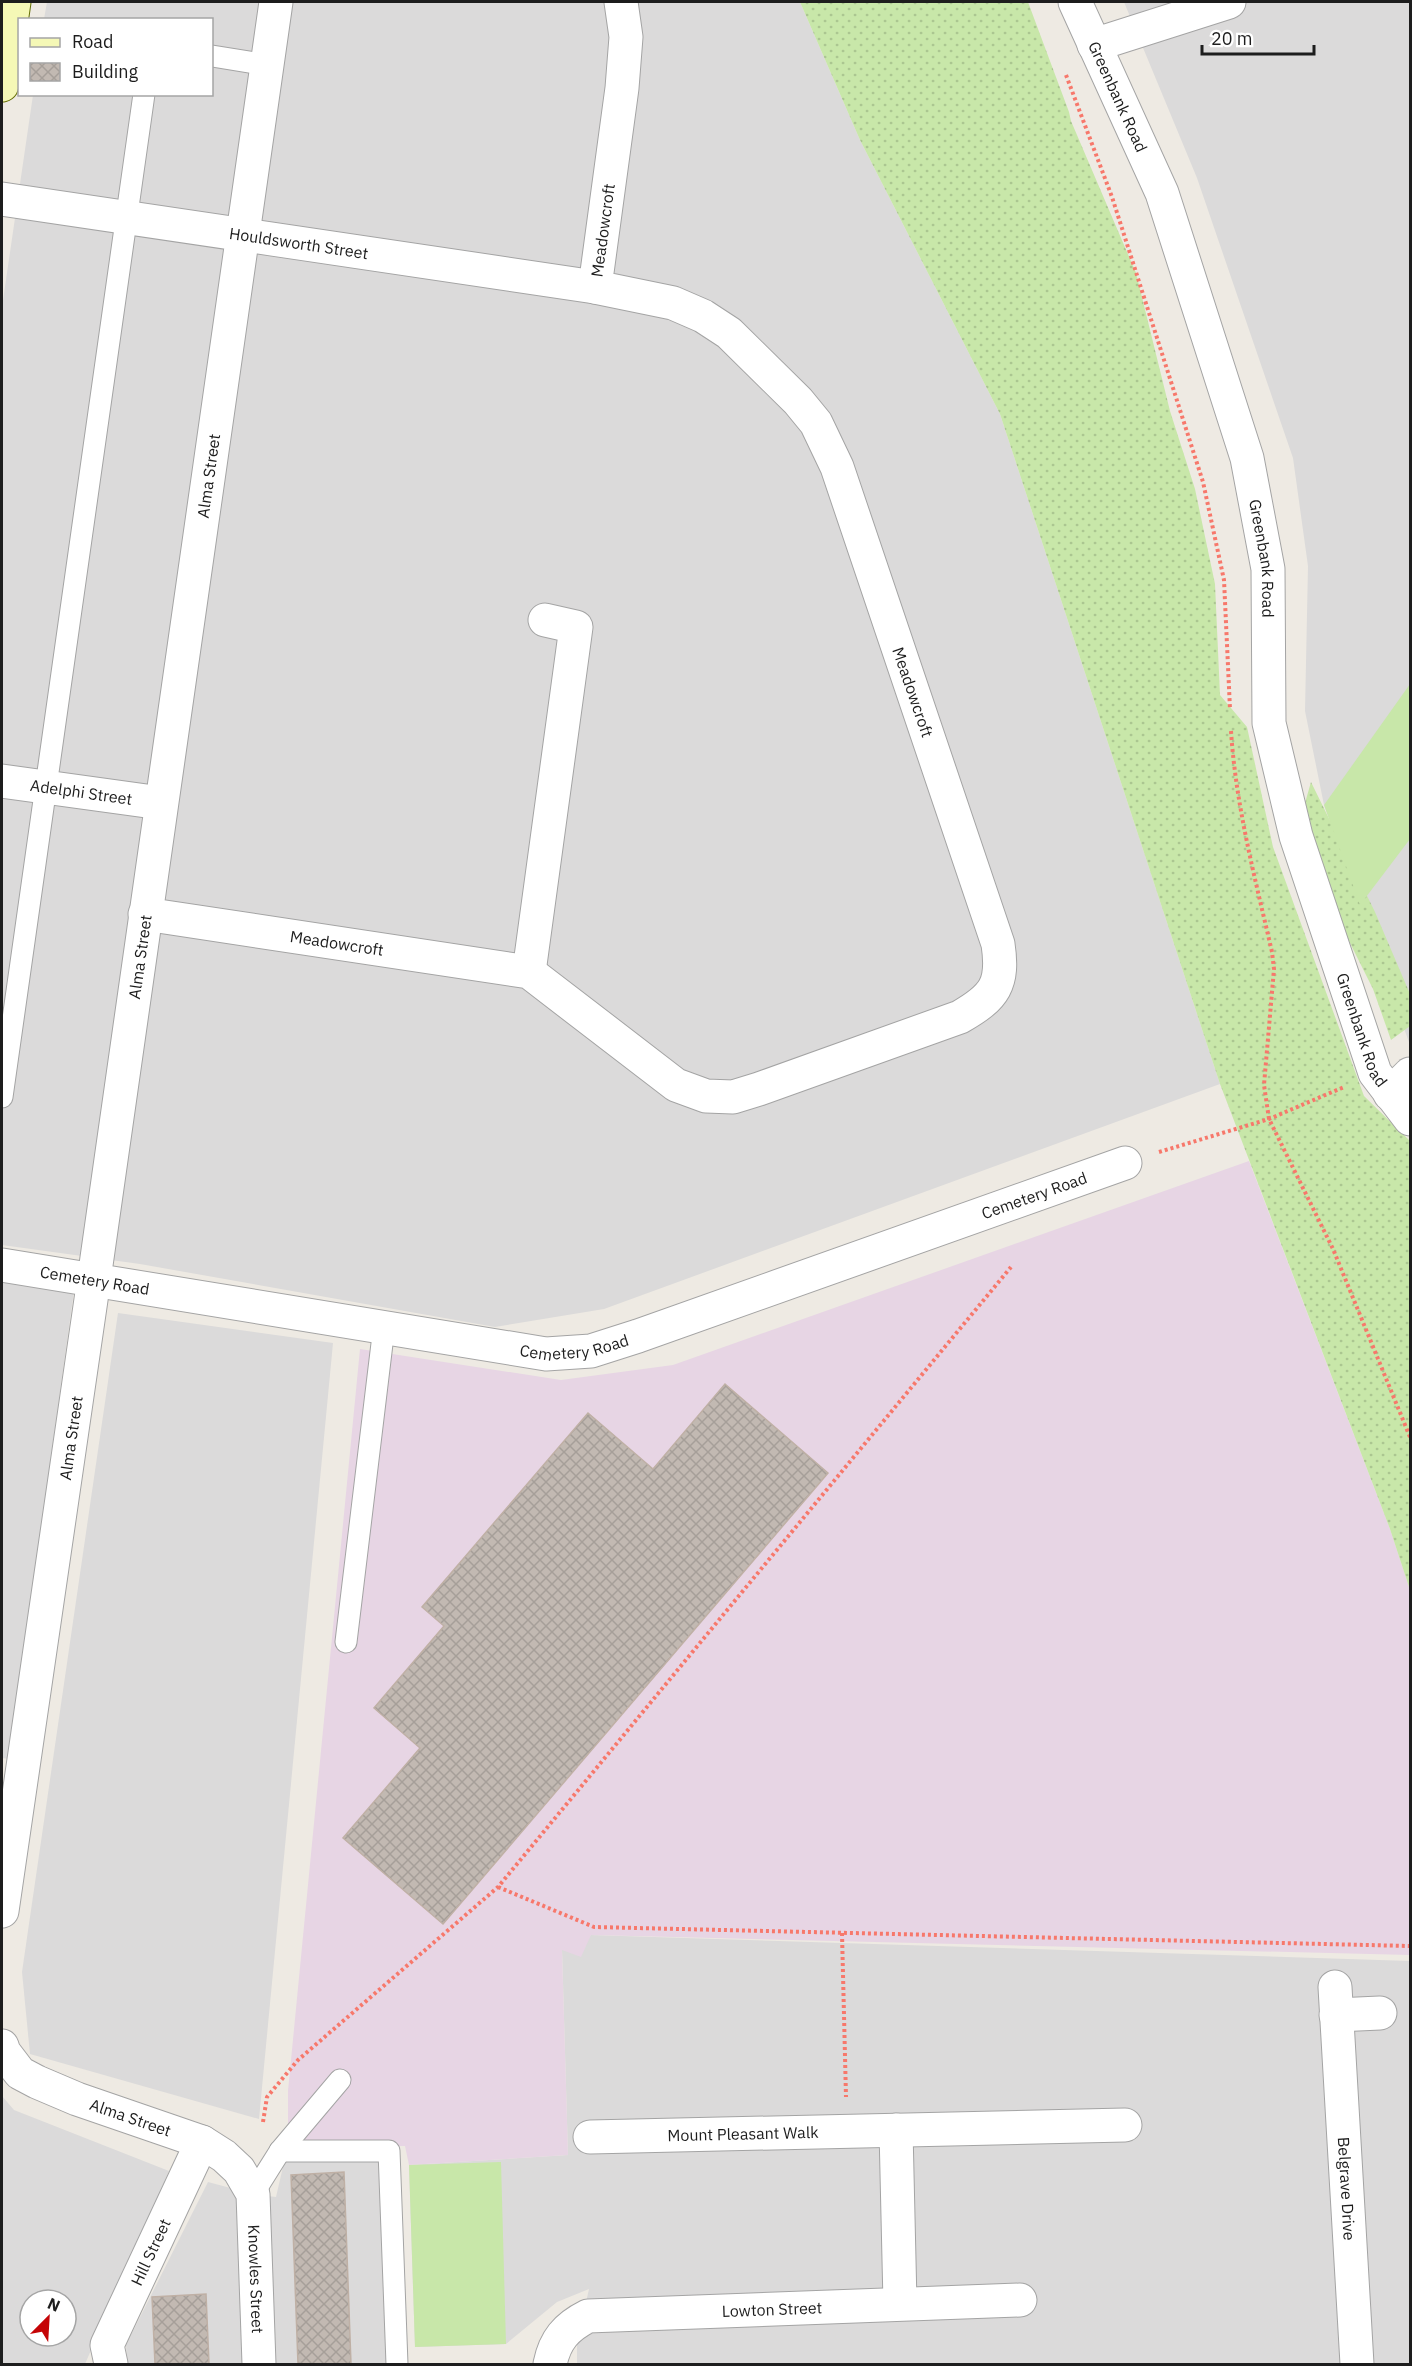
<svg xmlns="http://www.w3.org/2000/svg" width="1412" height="2366" viewBox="0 0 1412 2366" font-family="'IBM Plex Sans',sans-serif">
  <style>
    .residential { fill: #dbdada; fill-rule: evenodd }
    .industrial { fill: #e7d5e4 }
    .grass { fill: url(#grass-dots) }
    .garden { fill: #c8e7a9 }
    .building { fill: url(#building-cross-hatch); stroke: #bfb0a5; stroke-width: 1.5 }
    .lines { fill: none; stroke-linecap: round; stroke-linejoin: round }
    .lane-casing { stroke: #a4a4a4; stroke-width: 23 }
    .street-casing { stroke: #a4a4a4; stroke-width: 35 }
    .secondary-casing { stroke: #667007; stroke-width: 35 }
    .path { stroke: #f7786b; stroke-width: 4; stroke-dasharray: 3 3; stroke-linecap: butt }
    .lane { stroke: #fff; stroke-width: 21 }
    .street { stroke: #fff; stroke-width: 33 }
    .secondary { stroke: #f5f8b6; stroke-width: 33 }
    .labels { text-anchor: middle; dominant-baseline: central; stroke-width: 6; stroke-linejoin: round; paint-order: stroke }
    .street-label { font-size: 16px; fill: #1d1d1d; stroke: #fff }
  </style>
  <defs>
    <pattern id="grass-dots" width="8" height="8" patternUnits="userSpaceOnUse" patternTransform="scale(1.5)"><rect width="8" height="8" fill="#c8e7a9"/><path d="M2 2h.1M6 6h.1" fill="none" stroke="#abc691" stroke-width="1.8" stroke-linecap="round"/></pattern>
    <pattern id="building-cross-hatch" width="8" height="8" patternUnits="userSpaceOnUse" patternTransform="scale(1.5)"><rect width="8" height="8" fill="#c2b9b2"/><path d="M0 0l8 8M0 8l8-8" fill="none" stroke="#a69f99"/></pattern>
  </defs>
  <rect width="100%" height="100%" fill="#eeeae3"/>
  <!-- residential -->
  <g class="residential">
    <path d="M47,2h753l60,138 140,274 220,670 -616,225 -109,18 -355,-63 -138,-19v-938l31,-212 179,-1v-74l-168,-1z"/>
    <path d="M1124,2h286v1043l-86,-240 -19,-94 3,-145 -15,-108 -96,-280z"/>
    <path d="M2,1281l72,10 -65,468 -7,-1z"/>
    <path d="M118,1313l215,30 -74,776 -229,-65 -8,-82z"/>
    <path d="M591,1935l819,26v403h-833v-22l12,-53 -32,13 -51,42 -91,3 -6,-182 159,-10 -6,-206z"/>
    <path d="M2,2096l12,14 155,61 -84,193h-83zM30,2300h36v36h-36z"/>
    <path d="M285,2158h93l13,206h-264l-1,-19 82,-163 45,12 23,3z"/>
  </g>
  <!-- industrial -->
  <path class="industrial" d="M1249,1161l141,368 20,61v365l-819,-20 -10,22 -19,-7 6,205 -159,10 -4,-19h-117v-55l72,-742 201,31 112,-15z"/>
  <!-- grass -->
  <g class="grass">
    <path d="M800,2h228l41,110 2,9 65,152 34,138 25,78 20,95 5,111 27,32 26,120 91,249 46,45v449l-20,-61 -170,-445 -220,-670 -140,-274z"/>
    <path d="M1311,782l64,130 35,82v32l-19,14 -18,-51 -48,-96 -24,-76z"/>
  </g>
  <!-- garden -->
  <g class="garden">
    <path d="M1410,684v155l-50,66 -36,-100z"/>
    <path d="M501,2162l5,182 -91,3 -6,-182z"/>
  </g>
  <!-- building -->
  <g class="building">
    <path d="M725,1384l103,89 -385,451 -100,-86 77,-90 -46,-40 70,-82 -22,-19 166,-194 65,56z"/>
    <path d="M344,2172l7,192h-53l-7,-189z"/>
    <path d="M206,2294l3,70h-54l-3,-67z"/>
  </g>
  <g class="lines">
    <defs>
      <g id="lane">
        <path d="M212,56l55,9"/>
        <path d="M2,1097l142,-1003"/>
        <path d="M346,1642l38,-315"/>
        <path d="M280,2151h109l8,213"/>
        <path d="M253,2194l27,-43 60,-71"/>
      </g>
      <g id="street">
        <path id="s1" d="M1075,2l87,191 85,265 21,111 1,154 27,113 79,237 35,46"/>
        <path d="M1094,45l135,-43"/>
        <path id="s2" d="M2,199l593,88"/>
        <path id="s3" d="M2,781l159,22"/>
        <path id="s4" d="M145,914l384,58 147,113 30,11 27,1 26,-8 201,-72c35,-20 44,-33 38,-73l-161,-477 -21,-44 -18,-22 -69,-68 -26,-17 -30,-13 -78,-16 27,-199 4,-51 -5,-35"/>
        <path d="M529,972l47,-345 -31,-7"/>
        <path d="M1390,1094l20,-20"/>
        <path id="s5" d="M2,1265l544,89 45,-3 47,-15 487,-173"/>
        <path id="s6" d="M2,1911l92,-632 182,-1277"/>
        <path id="s7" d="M1335,1987l22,377"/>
        <path d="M1336,2015l44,-2"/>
        <path id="s8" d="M2,2046l2,6 16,21 17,9 40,17 125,43 22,14 15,14 14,24 6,170"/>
        <path d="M896,2130l4,173"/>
        <path id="s9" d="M590,2137l535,-12"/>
        <path id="s10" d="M111,2364l-4,-19 95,-203"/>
        <path id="s11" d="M550,2364c5,-24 16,-37 38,-48l432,-16"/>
      </g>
      <path id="secondary" d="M2,85l12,-83"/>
    </defs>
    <!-- lane casing -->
    <use href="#lane" class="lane-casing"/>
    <!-- street casing -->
    <use href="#street" class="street-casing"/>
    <!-- secondary casing -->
    <use href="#secondary" class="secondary-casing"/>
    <!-- path -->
    <g class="path">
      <path d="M1066,75l46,122 91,285 21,98 6,129"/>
      <path d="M1231,731c5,76 24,147 41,221l2,17 -10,116 5,34 64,130 77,188"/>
      <path d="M1159,1152l110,-33 75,-32"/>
      <path d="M498,1887l96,40 816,19"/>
      <path d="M842,1933l4,164"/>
      <path d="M263,2122l4,-25 31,-37 200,-173 513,-620"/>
    </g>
    <!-- lane -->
    <use href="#lane" class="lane"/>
    <!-- street -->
    <use href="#street" class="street"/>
    <!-- secondary -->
    <use href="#secondary" class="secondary"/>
  </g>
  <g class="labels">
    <!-- street labels -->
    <g class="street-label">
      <text stroke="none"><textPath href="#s1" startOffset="104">Greenbank Road</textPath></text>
      <text stroke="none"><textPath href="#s4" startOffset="1842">Meadowcroft</textPath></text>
      <text stroke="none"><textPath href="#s2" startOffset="300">Houldsworth Street</textPath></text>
      <text stroke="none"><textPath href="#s6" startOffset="1450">Alma Street</textPath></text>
      <text stroke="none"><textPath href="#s1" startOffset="590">Greenbank Road</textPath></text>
      <text transform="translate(913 692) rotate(71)">Meadowcroft</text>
      <text stroke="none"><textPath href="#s3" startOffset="80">Adelphi Street</textPath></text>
      <text stroke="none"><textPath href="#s4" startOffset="194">Meadowcroft</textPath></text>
      <text stroke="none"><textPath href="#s6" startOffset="964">Alma Street</textPath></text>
      <text stroke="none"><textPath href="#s1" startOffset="1076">Greenbank Road</textPath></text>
      <text stroke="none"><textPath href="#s5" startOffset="1066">Cemetery Road</textPath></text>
      <text stroke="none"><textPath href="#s5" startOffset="94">Cemetery Road</textPath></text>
      <text stroke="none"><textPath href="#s5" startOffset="580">Cemetery Road</textPath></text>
      <text stroke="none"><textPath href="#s6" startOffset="478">Alma Street</textPath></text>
      <text stroke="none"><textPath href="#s8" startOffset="152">Alma Street</textPath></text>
      <text stroke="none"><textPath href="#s9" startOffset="153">Mount Pleasant Walk</textPath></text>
      <text stroke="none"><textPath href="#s7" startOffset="202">Belgrave Drive</textPath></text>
      <text stroke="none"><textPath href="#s10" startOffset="122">Hill Street</textPath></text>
      <text stroke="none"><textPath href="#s8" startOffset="387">Knowles Street</textPath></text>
      <text stroke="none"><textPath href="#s11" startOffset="248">Lowton Street</textPath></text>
    </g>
  </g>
  <!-- border -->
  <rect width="1412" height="2366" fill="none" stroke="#1d1d1d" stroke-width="6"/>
  <!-- legend -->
  <rect x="18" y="18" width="195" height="78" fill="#ffffff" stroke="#a5a5a5" stroke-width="1.5"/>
  <rect x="30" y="38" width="30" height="9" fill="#f5f8b6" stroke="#a5a5a5" stroke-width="1.5"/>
  <text x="72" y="48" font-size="18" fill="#1d1d1d">Road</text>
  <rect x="30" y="63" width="30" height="18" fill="url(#building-cross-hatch)" stroke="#a5a5a5" stroke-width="1.5"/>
  <text x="72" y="78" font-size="18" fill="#1d1d1d">Building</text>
  <!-- north arrow -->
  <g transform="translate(48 2318) rotate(24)"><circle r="28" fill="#ffffff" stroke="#a5a5a5" stroke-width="1.5"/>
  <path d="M0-4.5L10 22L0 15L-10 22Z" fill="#c50406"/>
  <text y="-9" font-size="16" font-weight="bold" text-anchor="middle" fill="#1d1d1d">N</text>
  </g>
  <!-- scale -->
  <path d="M1202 45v9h112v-9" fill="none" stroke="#1d1d1d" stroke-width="3"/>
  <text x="1211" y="45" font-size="18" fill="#1d1d1d" stroke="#ffffff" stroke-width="4.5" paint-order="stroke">20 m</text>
</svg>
